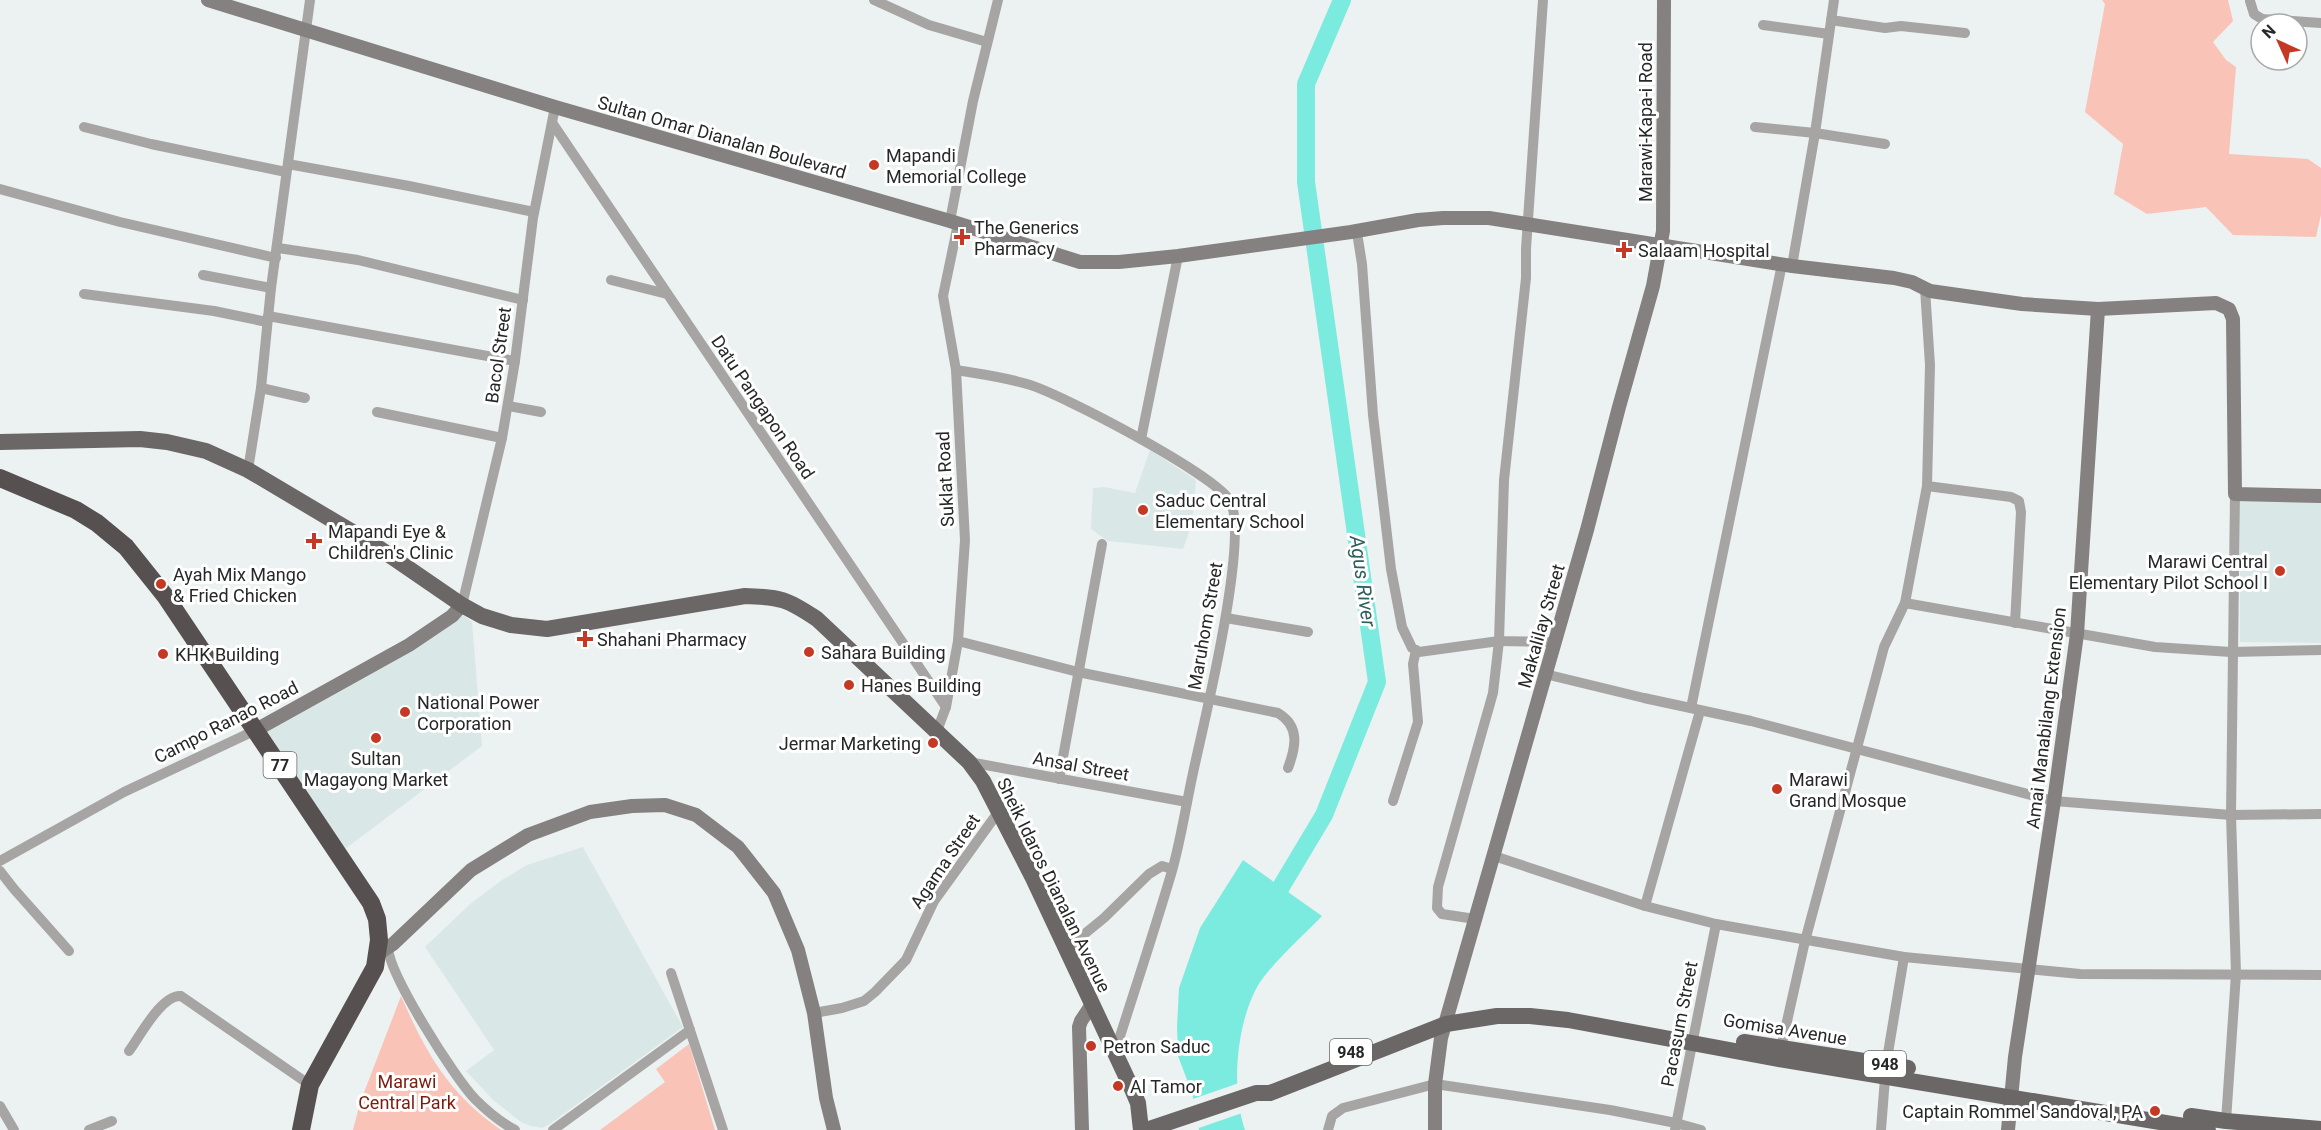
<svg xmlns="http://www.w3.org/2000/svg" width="2321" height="1130" viewBox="0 0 2321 1130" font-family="Roboto,sans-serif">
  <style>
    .built { fill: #d9e8e6 }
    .green { fill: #f9c3b8 }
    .water { fill: #7cebdf }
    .pier { fill: #ecf2f1 }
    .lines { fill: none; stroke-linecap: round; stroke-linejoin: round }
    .river { stroke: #7cebdf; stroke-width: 18 }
    .street { stroke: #a7a5a4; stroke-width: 10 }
    .secondary { stroke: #848180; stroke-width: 14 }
    .primary { stroke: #6b6766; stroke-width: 16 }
    .highway { stroke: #565150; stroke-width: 18 }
    .poi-dot { fill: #c53924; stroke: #fff; stroke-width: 2 }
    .labels { text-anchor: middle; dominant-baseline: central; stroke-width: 6; stroke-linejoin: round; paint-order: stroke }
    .shield { fill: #fff; stroke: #676868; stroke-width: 1.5 }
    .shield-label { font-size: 16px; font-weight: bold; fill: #262828 }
    .street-label { font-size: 18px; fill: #262828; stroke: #fff }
    .poi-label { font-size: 18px; fill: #262828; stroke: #fff; text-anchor: start }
    .park-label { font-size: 18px; fill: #7d1c0d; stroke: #fff }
    .water-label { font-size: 20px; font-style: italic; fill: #30605b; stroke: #fff }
  </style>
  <rect width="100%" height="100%" fill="#ecf2f1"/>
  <!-- built -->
  <g class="built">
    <path d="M1150,450l46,30 -4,44 -9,25 -75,-8 -17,-12 2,-41 11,-1 31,6z"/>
    <path d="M2240,499l81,2v142l-81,-1z"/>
    <path d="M463,615l9,7 10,124 -137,103 -80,-120 137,-74z"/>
    <path d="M583,847l100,180 -133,97 -8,4 -11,-2 -10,-4 -28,-22 -27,-29 28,-21 -69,-103 45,-43 32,-24 25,-15z"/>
  </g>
  <!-- green -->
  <g class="green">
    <path d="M2102,0h126l5,21 -20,21 13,18 10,7 -7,87 79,5 13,9v47l-5,22 -83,-2 -27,-28 -59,7 -33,-20 9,-50 -38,-32 20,-108z"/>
    <path d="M401,996c25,57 47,97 100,134h-148l7,-27z"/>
    <path d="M689,1044l26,86h-115l65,-48 -9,-13z"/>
  </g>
  <!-- water -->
  <path class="water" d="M1243,860l79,56c-18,19 -52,49 -65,71 -21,39 -26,102 -12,143h-46l-7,-37 -14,-37 -1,-29 2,-39 21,-60z"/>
  <!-- pier -->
  <path class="pier" d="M1239,1083l3,30 -46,16 -6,-29z"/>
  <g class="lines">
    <!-- river -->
    <path class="river" d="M1269,907l55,-92 53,-133 -71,-500v-98l36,-84"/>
    <!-- street -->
    <g class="street">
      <path d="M874,0l55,25 58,17"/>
      <path d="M1543,0l-17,249v29l-22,202 -5,161 57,1"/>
      <path d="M2250,1l4,13 8,5 59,4"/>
      <path d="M1831,20l54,8 16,-2 64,7"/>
      <path d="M1763,25l66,9"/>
      <path d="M553,124l393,583"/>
      <path d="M84,127l67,17 135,28"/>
      <path d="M1755,127l60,6 70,11"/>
      <path d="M288,164l121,22 125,26"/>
      <path d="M0,189l120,33 156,36"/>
      <path d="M950,221l23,-120 25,-101"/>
      <path d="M1358,239l4,25 11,151 18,154 11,58 10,21 7,4 80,-11 -6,52 -55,194 -1,21 5,6 33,5"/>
      <path d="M278,248l80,12 165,40"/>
      <path d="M1792,266l23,-133 19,-133"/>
      <path d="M203,275l68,13"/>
      <path d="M611,280l56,14"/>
      <path d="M84,294l130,17 53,11"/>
      <path d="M268,316l247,45"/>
      <path d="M956,370c24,4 48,7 71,14 33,9 189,91 203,117 20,36 -27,225 -37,272 -7,32 -12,66 -21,98 -18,61 -38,121 -57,181"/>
      <path d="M261,388l44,10"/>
      <path d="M508,406l33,6"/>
      <path d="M377,412l125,26"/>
      <path d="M1141,439l37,-183"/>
      <path d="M248,470l13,-82 10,-100 39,-288"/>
      <path d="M1927,486l84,11 8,4 2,11 -6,111"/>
      <path d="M1905,603l250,44 76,5 90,-2"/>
      <path d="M462,605l40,-167 13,-77 18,-143 22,-111"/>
      <path d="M1226,618l82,14"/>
      <path d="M958,641l120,31 200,41c22,13 18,34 10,55"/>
      <path d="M1545,674l99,24 107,23 303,80 177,14 90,-1"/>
      <path d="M1691,708l91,-444"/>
      <path d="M937,731l9,-24 12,-66 7,-101 -9,-170 -13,-74 15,-72"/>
      <path d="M969,762l218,40"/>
      <path d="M1059,779l43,-235"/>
      <path d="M1393,801l25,-79 -5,-58 3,-14"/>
      <path d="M1494,856l151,50 71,18 188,33 176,17 241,1"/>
      <path d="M0,861l124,-69 132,-62"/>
      <path d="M0,871l14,18 55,62"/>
      <path d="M1645,906l55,-195"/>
      <path d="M388,948c2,28 66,129 87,151 12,12 25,23 40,31"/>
      <path d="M1066,949l38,-31 45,-44 13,-8 10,3"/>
      <path d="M671,973l52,157"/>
      <path d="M814,1013l28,-5 22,-7 11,-9 31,-32 28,-59 65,-90"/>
      <path d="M1781,1048l24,-107 70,-260 9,-34 21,-44 22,-117 3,-121 -5,-76"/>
      <path d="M129,1051c11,-15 33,-57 52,-55l129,89"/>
      <path d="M0,1106l14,24"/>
      <path d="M2226,1121l10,-147 -5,-159 4,-321"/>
      <path d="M89,1130l23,-9"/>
      <path d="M553,1130l137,-100"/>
      <path d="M1328,1130l4,-14 11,-8 92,-24 175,26 66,13 25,7"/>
      <path d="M1675,1130l41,-206"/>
      <path d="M1881,1130l5,-65 18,-108"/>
    </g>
    <!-- secondary -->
    <g class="secondary">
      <path d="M208,0l347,107 395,114 130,41h39l59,-6 173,-24 67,-12 25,-2h46l303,48 102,12 18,4 18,9 92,13 76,5 118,-6 13,6 4,10 2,175 86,2"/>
      <path d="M256,730l153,-85 43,-29 10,-11"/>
      <path d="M378,954l15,-10 78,-74 57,-35 62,-23 42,-6 33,-1 31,10 42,32 36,46 24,57 16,63 12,85 8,32"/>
      <path d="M1082,1130l-3,-103 2,-6 10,-15"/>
      <path d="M1435,1130v-46l6,-46 146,-508 32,-123 34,-121 10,-55 1,-231"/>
      <path d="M2008,1130l7,-73 39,-256 23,-167 21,-325"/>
    </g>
    <!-- primary -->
    <g class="primary">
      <path d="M0,442l140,-3 27,3 39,9 42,19 128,76 86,59 20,11 29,9 36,4 198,-33c36,1 42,3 72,23l152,143 14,19 50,97 99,211 6,14 3,27"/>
      <path d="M1744,1042l164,26"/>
      <path d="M2191,1116l35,5 95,8"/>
      <path d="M1146,1130l110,-37h14l176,-69 51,-8h33l38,4 210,39 430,71"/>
    </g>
    <!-- highway -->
    <path class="highway" d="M0,478l76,32 21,13 29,24 40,50 205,306 6,16 2,21 -4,27 -65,118 -9,45"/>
  </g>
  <!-- markers -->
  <g class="poi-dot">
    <circle cx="874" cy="165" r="6"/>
    <path d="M959 228h6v6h6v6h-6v6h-6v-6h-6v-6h6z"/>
    <path d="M1621 241h6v6h6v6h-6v6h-6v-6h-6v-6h6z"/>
    <circle cx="1143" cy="510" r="6"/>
    <path d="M311 532h6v6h6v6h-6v6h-6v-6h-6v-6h6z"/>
    <circle cx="2280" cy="571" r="6"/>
    <circle cx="161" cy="584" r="6"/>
    <path d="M582 630h6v6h6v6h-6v6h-6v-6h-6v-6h6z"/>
    <circle cx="809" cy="652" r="6"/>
    <circle cx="163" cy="654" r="6"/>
    <circle cx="849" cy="685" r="6"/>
    <circle cx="405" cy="712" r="6"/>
    <circle cx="376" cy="738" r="6"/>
    <circle cx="933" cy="743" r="6"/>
    <circle cx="1777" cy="789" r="6"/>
    <circle cx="1091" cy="1046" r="6"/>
    <circle cx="1118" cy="1086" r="6"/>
    <circle cx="2155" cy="1111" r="6"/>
  </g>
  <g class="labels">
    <!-- shield labels -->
    <g class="shield">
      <rect x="263.5" y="752" width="33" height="26" rx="4.5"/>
      <rect x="1330" y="1039" width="42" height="26" rx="4.5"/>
      <rect x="1864" y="1051" width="42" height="26" rx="4.5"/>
    </g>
    <g class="shield-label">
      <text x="280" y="765">77</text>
      <text x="1351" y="1052">948</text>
      <text x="1885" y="1064">948</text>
    </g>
    <!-- street labels -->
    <g class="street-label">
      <text transform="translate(1645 122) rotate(-90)">Marawi-Kapa-i Road</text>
      <text transform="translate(722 137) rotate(16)">Sultan Omar Dianalan Boulevard</text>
      <text transform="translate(498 355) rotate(-82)">Bacol Street</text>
      <text transform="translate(763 407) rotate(56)">Datu Pangapon Road</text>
      <text transform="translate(945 479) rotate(-93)">Suklat Road</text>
      <text transform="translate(1205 626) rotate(-80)">Maruhom Street</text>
      <text transform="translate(1541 626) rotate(-74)">Makalilay Street</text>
      <text transform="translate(2046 718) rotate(-83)">Amai Manabilang Extension</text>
      <text transform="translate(226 722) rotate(-27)">Campo Ranao Road</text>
      <text transform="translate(1081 766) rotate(10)">Ansal Street</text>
      <text transform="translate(945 861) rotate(-56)">Agama Street</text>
      <text transform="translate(1054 885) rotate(64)">Sheik Idaros Dianalan Avenue</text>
      <text transform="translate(1679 1024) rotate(-79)">Pacasum Street</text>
      <text transform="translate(1785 1029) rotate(9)">Gomisa Avenue</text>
    </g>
    <!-- poi labels -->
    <g class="poi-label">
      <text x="886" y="155">Mapandi<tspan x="886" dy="21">Memorial College</tspan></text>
      <text x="974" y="227">The Generics<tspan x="974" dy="21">Pharmacy</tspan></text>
      <text x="1638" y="250">Salaam Hospital</text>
      <text x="1155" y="500">Saduc Central<tspan x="1155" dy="21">Elementary School</tspan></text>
      <text x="328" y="531">Mapandi Eye &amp;<tspan x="328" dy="21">Children's Clinic</tspan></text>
      <text x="2268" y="561" text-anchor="end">Marawi Central<tspan x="2268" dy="21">Elementary Pilot School I</tspan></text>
      <text x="173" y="574">Ayah Mix Mango<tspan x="173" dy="21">&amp; Fried Chicken</tspan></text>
      <text x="597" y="639">Shahani Pharmacy</text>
      <text x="821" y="652">Sahara Building</text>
      <text x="175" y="654">KHK Building</text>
      <text x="861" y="685">Hanes Building</text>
      <text x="417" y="702">National Power<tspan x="417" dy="21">Corporation</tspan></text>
      <text x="921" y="743" text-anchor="end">Jermar Marketing</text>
      <text x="376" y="758" text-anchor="middle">Sultan<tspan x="376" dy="21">Magayong Market</tspan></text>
      <text x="1789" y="779">Marawi<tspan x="1789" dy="21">Grand Mosque</tspan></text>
      <text x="1103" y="1046">Petron Saduc</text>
      <text x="1130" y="1086">Al Tamor</text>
      <text x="2143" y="1111" text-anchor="end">Captain Rommel Sandoval, PA</text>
    </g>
    <!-- park labels -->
    <g class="park-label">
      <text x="407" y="1081">Marawi<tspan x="407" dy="21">Central Park</tspan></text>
    </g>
    <!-- water labels -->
    <g class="water-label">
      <text transform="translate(1363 581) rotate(82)">Agus River</text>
    </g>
  </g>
  <!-- north arrow -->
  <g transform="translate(2279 42) rotate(315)"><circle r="28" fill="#ffffff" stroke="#a8a9a9" stroke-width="1.5"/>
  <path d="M0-4.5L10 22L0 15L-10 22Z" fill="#c53924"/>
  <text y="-9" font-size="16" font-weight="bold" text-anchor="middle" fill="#262828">N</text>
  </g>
</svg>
